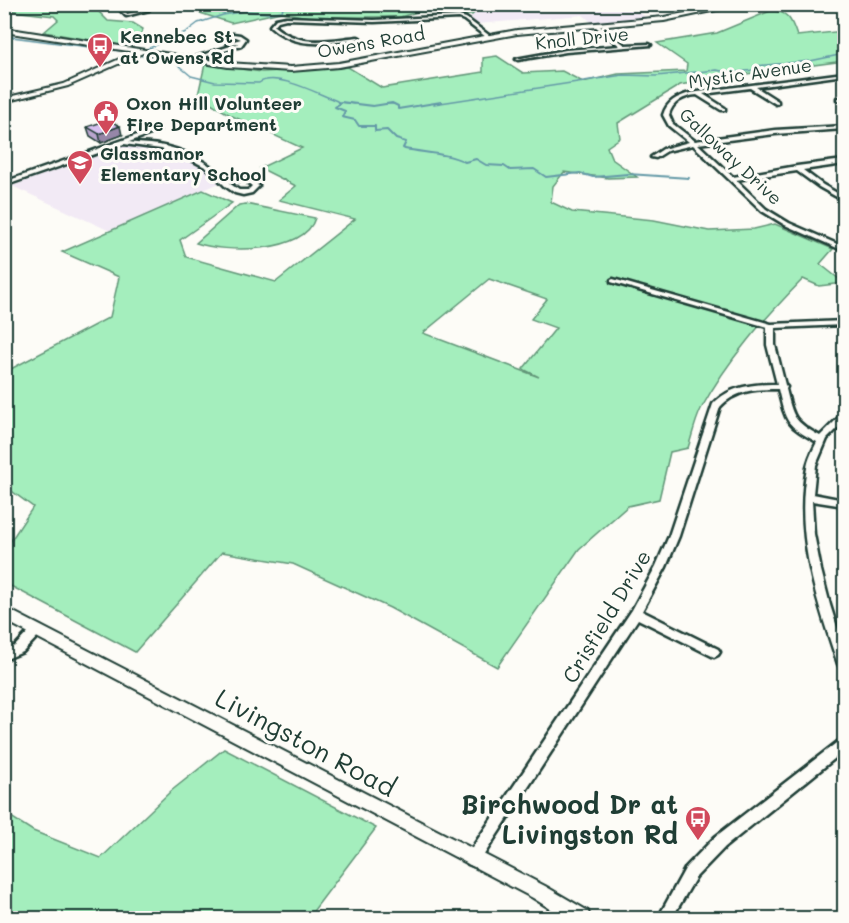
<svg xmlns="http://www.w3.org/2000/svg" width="849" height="923" viewBox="0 0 849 923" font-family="Mali,sans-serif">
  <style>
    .built { fill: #f2eaf5 }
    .green { fill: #a4eebd; stroke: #629678; stroke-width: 1.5; fill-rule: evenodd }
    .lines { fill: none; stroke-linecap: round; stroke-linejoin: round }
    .stream-far1 { stroke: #6499a7; stroke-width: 1.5 }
    .stream { stroke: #6499a7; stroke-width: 2 }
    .street-casing { stroke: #1f3d34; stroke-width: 5 }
    .secondary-casing { stroke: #1f3d34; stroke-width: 4 }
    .street { fill: #fdfcf7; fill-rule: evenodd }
    .secondary { fill: #fdfcf7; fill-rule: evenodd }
    .wall { fill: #b9a5ce; stroke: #1f3d34; stroke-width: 1.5 }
    .shaded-wall { fill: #9686a8; stroke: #1f3d34; stroke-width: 1.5 }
    .building { fill: #d7c0f0; stroke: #1f3d34; stroke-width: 1.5 }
    .labels { text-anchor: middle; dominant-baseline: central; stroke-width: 6; stroke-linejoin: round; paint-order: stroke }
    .far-poi-label { font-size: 18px; font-weight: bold; fill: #1f3d34; stroke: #fdfcf7; text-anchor: start }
    .far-street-label { font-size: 18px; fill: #1f3d34; stroke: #fdfcf7 }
    .street-label { font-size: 21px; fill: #1f3d34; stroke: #fdfcf7 }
    .near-street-label { font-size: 26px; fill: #1f3d34; stroke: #fdfcf7 }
    .near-poi-label { font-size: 26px; font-weight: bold; fill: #1f3d34; stroke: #fdfcf7; text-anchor: end }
  </style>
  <rect width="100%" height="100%" fill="#fdfcf7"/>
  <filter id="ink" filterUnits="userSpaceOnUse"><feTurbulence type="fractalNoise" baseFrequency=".0167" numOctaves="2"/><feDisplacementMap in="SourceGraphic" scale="12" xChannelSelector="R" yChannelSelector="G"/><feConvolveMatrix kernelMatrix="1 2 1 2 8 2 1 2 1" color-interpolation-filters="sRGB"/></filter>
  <g filter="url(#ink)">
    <!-- built -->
    <g class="built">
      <path d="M627,4l20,14 -53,6 -11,-9 -106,9 -7,-7 12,-11 24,-1z"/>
      <path d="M124,146l37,3 46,19 15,14 -112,49 -98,-45z"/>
    </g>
    <!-- green -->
    <g class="green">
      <path d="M188,4h318v1l-24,1 -10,9h-24l-4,-4 -27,1 -17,5h-92l-27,-5 -50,11 -50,-16z"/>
      <path d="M4,5h88l16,16 25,2 10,6 -2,5 -22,11 -75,-13 14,-12 -4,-4 -49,-6z"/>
      <path d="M770,11c18,-1 22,10 27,25l47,-5v30l-121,16 -43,8 -62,38 2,15 -13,9 5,12 25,18 -29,1 -44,-6 -11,14 -2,16 21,10 82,8 55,11 45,-2 21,-5 58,25 -13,15 24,19 -25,3 -16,-7c-39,40 -75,80 -102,130 -6,12 -9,27 -13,39l-18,4 -11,47 -31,7 -49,43 -82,118 -107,-59 -97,-44 -71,-12 -87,100 -130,-69 -1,-32 29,-44 -28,-21v-114l105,-55 9,-40 -57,-25 141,-62 29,13 -52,37 6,17 90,25 79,-63 -76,-19 17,-14 -36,-18 42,-20 -72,-33 -32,-20 7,-31 57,8 86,-5 34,21 101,-16v-14l14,-2 26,17 39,-2 21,11 35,-8 68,-3 1,-7 -30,-21 60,-10zM489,279l58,20 -16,20 25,9 -33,41 16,8 -116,-44z"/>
      <path d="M246,204l69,14c-10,36 -90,35 -119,25l43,-38z"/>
      <path d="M224,749l152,79 -68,90h-303v-105l28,18 68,27 70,-67z"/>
    </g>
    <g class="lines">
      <!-- stream-far1 -->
      <g class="stream-far1">
        <path d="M4,36l124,16"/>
        <path d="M147,49l39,-17 12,-9 25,-8 21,-4 25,2 13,-2 1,-3 33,-2 79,4 47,-6"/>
        <path d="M142,56l31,5 18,15 24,6 44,1c17,-12 59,11 78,18l2,3"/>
        <path d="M339,102l15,2"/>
        <path d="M387,104h7"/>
        <path d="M434,104l189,-29 33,1 61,-6 13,3 24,-3v-4l56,-5 34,-7"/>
      </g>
      <!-- stream -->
      <g class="stream">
        <path d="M338,102l1,2 -4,3 10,4 -3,6 13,3 4,6h16v5l12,-1 9,9 10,3 -3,6 2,1c20,4 42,4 60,13l11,-3 10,6 18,1 6,4 24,-1 12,8 34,-4 13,4 35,-3 61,4"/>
        <path d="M341,102l32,4 19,-3 6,3v3l43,-7"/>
      </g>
      <defs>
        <g id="street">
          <path d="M148,4h4l-3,6 -23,6 -5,-5 24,-3 3,-2zM139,11l-12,3 -1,-2z"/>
          <path d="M459,16l7,2 24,18 -4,1 -22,-17 -5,-2 -85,4 -88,-3 -8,2 -4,5c27,22 53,14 84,11l2,1c-7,3 -15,3 -23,4 -25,3 -48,2 -67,-16l6,-7 10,-2 88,3z"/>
          <path d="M596,25h2l27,20 24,-1 2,1 -85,7 -48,8 -2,-1 50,-9 54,-4 -24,-19z"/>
          <path d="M233,34l7,1 6,4 -5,7 -47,14 -4,-1 47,-15 1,-1 -8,1 -9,-4 5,-4zM231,37h5l5,2 -11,3 -4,-2z"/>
          <path d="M844,73v2l-88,12 22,14v2l-2,1 -26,-16 -47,6 22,14v2h-4l-24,-15c-13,1 -25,7 -28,20l4,9 22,17 80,-11 69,-4v3l-69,5 -77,10 35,33 64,-11 47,-6v4l-41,6 20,15 21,12v4l-25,-14 -22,-16 -61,9 30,29 23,14 55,24v4l-59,-26 -23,-14 -69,-66 -26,6 -11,7 -5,-1 12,-8 26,-7 -20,-16 -6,-11c4,-14 14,-18 27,-22z"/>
          <path d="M839,98l5,1v2l-7,-1v-2z"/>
          <path d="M157,128l2,1v2l-30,11c10,2 19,1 29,3 25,4 51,16 68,35l19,-4 14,10 -7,7 -9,2 -8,-2 -10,-7 -18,-18 -19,-10 -27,-9 -37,-5 -120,42v-4zM244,180l8,6 -4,4h-9l-10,-7z"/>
          <path d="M613,279l158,45 73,-3v4l-69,3v17l10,40 2,2 -1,2c7,28 7,32 34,47l21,-21 3,-1v8l-17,17 -11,26 -3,29 31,6v6l-32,-5 2,33 7,36 9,35 14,44v20l-4,-1 -2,-4c-21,-62 -44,-130 -31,-196 1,-9 6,-18 10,-26 -31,-17 -31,-19 -39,-53 -22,0 -42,1 -58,18l-41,129 -13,31 -24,44 76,38 2,3 -2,3 -4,2 -76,-38 -160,245 -5,2 -5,-2 -2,-5 2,-5 164,-244 24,-44 13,-30 44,-132c17,-18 40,-20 64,-20l-10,-39v-18l-156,-45v-2z"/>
          <path d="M37,625l4,2 1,3 -1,3 -18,19 -19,8v-10l11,-4 18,-19z"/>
          <path d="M844,738v13l-119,96 -29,30 -24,41h-14l28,-51 29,-30 125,-97z"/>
        </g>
        <g id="secondary">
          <path d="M732,4h13l-81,17 -147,13 -178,33 -48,4 -63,-4 -85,-14 -75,33 -64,16v-4l60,-14 71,-32 -131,-20v-4l224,35 63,4 48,-4 178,-33 147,-13z"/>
          <path d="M4,607l541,279 43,25 2,7h-25l-32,-20 -529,-278z"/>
        </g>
      </defs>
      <!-- street casing -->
      <use href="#street" class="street-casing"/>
      <!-- secondary casing -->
      <use href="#secondary" class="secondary-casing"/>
      <!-- street -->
      <use href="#street" class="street"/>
      <!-- secondary -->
      <use href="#secondary" class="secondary"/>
    </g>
    <!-- wall -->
    <path class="wall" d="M87,127l35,8 -21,8 -11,-7z"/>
    <!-- shaded-wall -->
    <path class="shaded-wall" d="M120,126l2,9 -21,8 -2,-9z"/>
    <!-- building -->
    <path class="building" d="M108,120l12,6 -21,8 -12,-7z"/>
  </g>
  <!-- icons -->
  <defs>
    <symbol id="bus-pin" viewBox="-11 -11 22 30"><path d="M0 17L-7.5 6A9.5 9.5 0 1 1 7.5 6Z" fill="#d1495b" stroke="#fdfcf7"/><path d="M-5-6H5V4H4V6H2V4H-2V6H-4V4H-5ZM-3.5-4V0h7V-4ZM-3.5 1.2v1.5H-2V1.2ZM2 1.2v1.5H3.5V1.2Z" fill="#fff"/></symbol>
    <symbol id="civic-pin" viewBox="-11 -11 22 30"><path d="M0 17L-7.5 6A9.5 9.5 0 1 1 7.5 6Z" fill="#d1495b" stroke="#fdfcf7"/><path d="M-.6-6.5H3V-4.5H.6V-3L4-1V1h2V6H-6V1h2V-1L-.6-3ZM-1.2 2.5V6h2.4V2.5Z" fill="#fff"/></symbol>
    <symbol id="school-pin" viewBox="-11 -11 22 30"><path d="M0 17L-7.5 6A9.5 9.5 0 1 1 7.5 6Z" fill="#d1495b" stroke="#fdfcf7"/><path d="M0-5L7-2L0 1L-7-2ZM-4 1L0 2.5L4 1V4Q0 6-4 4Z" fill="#fff"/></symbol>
  </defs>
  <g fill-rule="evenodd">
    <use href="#bus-pin" x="85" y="31" width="30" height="40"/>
    <use href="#civic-pin" x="91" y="98" width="30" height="40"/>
    <use href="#school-pin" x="65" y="148" width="30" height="40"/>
    <use href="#bus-pin" x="683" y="804" width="30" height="40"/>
  </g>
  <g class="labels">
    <!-- far-poi labels -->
    <g class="far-poi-label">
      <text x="120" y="36">Kennebec St<tspan x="120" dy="21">at Owens Rd</tspan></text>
      <text x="126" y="103">Oxon Hill Volunteer<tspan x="126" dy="21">Fire Department</tspan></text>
      <text x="100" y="153">Glassmanor<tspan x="100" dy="21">Elementary School</tspan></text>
    </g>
    <!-- far-street labels -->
    <g class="far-street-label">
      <text transform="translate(582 38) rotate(-6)">Knoll Drive</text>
      <text transform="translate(371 42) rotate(-10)">Owens Road</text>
      <text transform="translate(750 73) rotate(-8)">Mystic Avenue</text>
      <text transform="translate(731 156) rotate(43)">Galloway Drive</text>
    </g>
    <!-- street labels -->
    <g class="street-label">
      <text transform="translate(606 616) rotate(-59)">Crisfield Drive</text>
    </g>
    <!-- near-street labels -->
    <g class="near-street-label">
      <text transform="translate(306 742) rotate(28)">Livingston Road</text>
    </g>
    <!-- near-poi labels -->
    <g class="near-poi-label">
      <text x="678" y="804">Birchwood Dr at<tspan x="678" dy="30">Livingston Rd</tspan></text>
    </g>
  </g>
  <!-- margin -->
  <rect width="849" height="923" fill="none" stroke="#fdfcf7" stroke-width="24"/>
  <rect x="12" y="12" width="825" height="899" fill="none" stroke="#1f3d34" stroke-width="2" filter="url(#ink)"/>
</svg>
